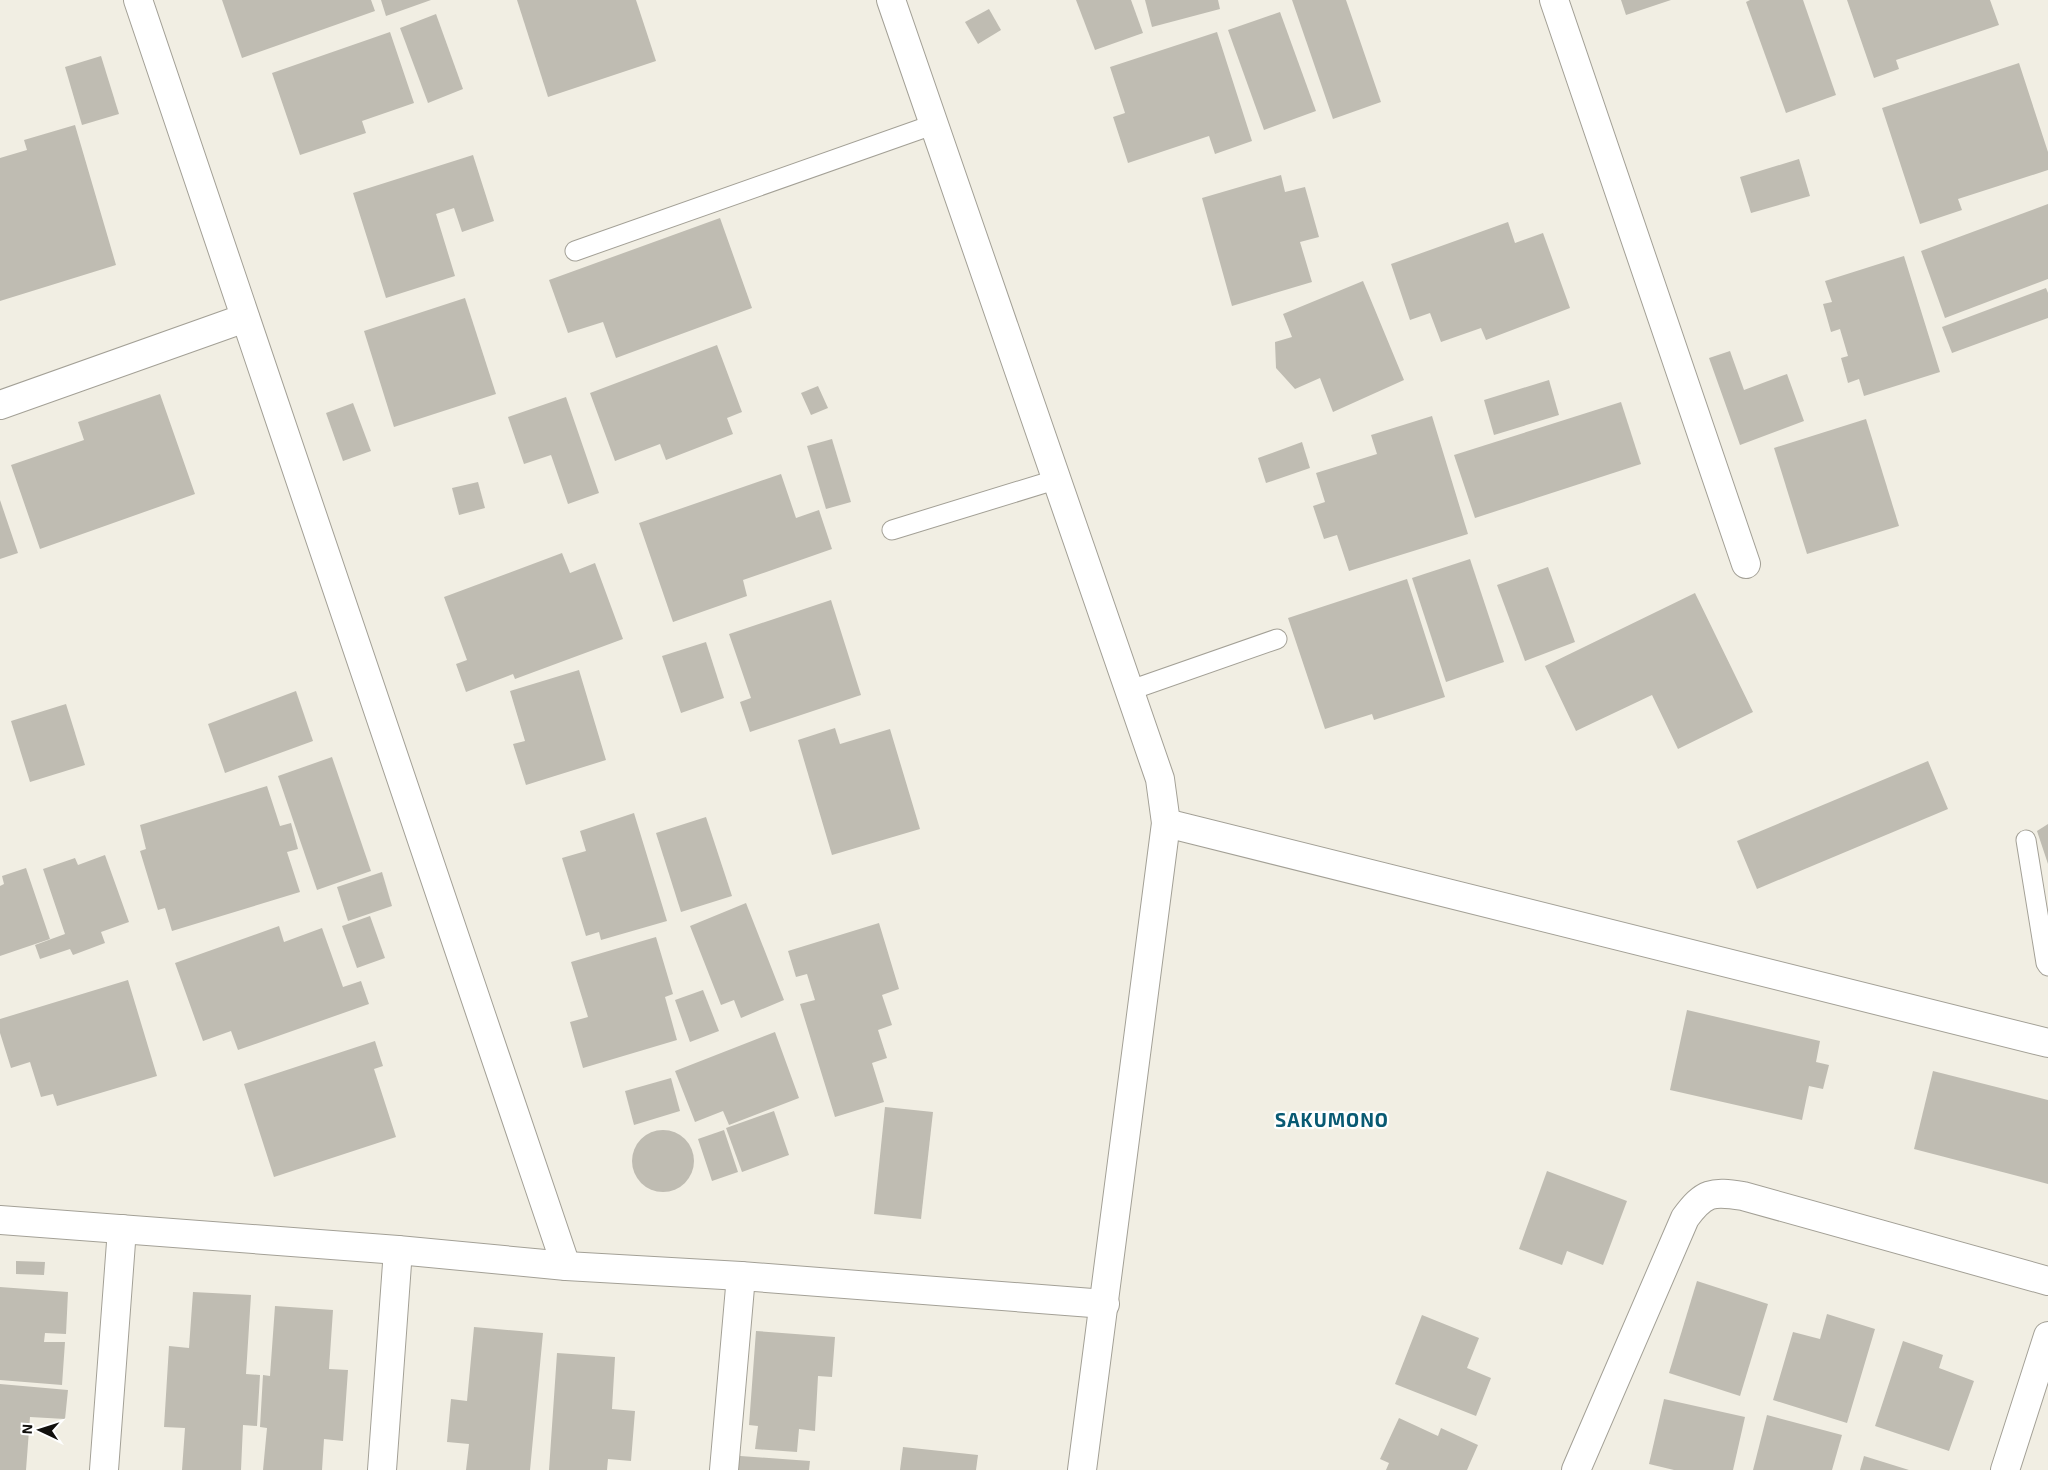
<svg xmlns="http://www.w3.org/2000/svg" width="2048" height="1470" viewBox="0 0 2048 1470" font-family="'Exo 2',sans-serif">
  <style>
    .building { fill: #bfbcb2 }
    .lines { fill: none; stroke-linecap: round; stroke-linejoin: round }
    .lane-casing { stroke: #a3a096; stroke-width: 21 }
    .street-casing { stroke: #a3a096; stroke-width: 30 }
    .lane { stroke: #fff; stroke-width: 19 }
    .street { stroke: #fff; stroke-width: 28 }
    .labels { text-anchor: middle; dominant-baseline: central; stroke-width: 4.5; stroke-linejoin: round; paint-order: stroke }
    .district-label { font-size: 19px; font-weight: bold; letter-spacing: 1px; fill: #095a73; stroke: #fff }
  </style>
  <rect width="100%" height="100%" fill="#f1eee3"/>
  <!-- building -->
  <g class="building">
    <path d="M222,0h149l4,11 -133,47z"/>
    <path d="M381,0h50l-45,16z"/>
    <path d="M517,0h119l20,61 -108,36z"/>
    <path d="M1076,0h55l12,33 -48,17z"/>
    <path d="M1145,0h73l2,9 -68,18z"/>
    <path d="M1292,0h54l35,102 -48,17z"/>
    <path d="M1621,0h50l-45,15z"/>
    <path d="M1750,0h53l33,95 -50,18 -40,-111z"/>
    <path d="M1847,0h143l9,25 -103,35 3,9 -25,9z"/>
    <path d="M989,9l12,21 -23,14 -13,-22z"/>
    <path d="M1280,12l36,99 -52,19 -36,-100z"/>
    <path d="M436,14l27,75 -35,14 -28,-75z"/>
    <path d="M390,32l24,71 -52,18 4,12 -66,22 -28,-82z"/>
    <path d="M1217,32l35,109 -37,13 -6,-18 -81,27 -15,-46 12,-4 -15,-46z"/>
    <path d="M101,56l18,58 -37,11 -17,-58z"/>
    <path d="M2019,63l29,89v18l-90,29 4,11 -42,14 -38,-116z"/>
    <path d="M75,125l41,140 -116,36v-143l27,-8 -3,-10z"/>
    <path d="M473,155l21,66 -32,11 -8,-24 -18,6 19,62 -69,22 -33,-105z"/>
    <path d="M1799,159l11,37 -59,17 -11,-36z"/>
    <path d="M1281,175l4,17 20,-5 14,50 -19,5 12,40 -80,24 -30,-108z"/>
    <path d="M2048,204v75l-103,39 -24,-67z"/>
    <path d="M720,218l32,90 -136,50 -13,-36 -35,11 -19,-53z"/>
    <path d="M1508,222l7,21 28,-10 27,75 -84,32 -5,-12 -40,14 -11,-29 -20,7 -19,-56z"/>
    <path d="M1904,256l36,116 -76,24 -5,-17 -11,4 -7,-25 7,-2 -8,-27 -9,3 -8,-28 9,-2 -7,-21z"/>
    <path d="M1363,281l41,99 -71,32 -13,-34 -25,11 -19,-21 -1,-26 17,-5 -9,-23z"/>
    <path d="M2046,288l2,5v25l-96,35 -10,-26z"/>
    <path d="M465,298l31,96 -102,33 -30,-96z"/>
    <path d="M717,345l25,67 -15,6 6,16 -67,26 -6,-16 -45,17 -25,-68z"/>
    <path d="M1730,351l14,39 43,-16 17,47 -64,24 -31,-87z"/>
    <path d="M1549,380l10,35 -65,20 -10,-35z"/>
    <path d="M818,386l10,22 -17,7 -10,-22z"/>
    <path d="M160,394l35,100 -155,55 -29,-84 73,-25 -6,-18z"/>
    <path d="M566,397l33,96 -31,11 -17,-49 -27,9 -16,-47z"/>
    <path d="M1621,402l20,62 -166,54 -21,-63z"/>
    <path d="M353,403l18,48 -28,10 -17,-48z"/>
    <path d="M1432,416l36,118 -119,37 -12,-36 -13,4 -11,-33 12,-4 -9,-29 61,-19 -6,-19z"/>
    <path d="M1866,419l33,107 -92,28 -33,-106z"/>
    <path d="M832,439l19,63 -25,7 -19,-63z"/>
    <path d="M1302,442l8,26 -44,15 -8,-25z"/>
    <path d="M781,474l15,44 23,-8 13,39 -89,31 4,16 -74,26 -34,-99z"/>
    <path d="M478,482l7,26 -26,7 -7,-27z"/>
    <path d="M0,500l18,53 -18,6z"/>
    <path d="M562,553l8,20 25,-10 28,76 -108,40 -2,-5 -47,18 -10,-28 11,-4 -23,-63z"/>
    <path d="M1470,559l34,103 -58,20 -34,-104z"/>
    <path d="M1548,567l27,75 -50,19 -28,-76z"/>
    <path d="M1407,579l38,118 -71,23 -2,-6 -47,15 -37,-111z"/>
    <path d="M1695,593l58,119 -75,37 -26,-54 -76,36 -31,-65z"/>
    <path d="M831,600l30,95 -111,37 -10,-30 11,-4 -22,-64z"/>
    <path d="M706,642l18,56 -43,15 -19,-57z"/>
    <path d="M579,670l27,90 -80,25 -13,-41 12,-3 -15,-50z"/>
    <path d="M296,691l17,50 -88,32 -17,-49z"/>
    <path d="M66,704l19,61 -55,17 -19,-61z"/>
    <path d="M835,728l5,16 50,-15 30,100 -88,26 -34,-115z"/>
    <path d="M332,757l39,114 -54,19 -39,-114z"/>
    <path d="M1928,761l20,48 -191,80 -20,-48z"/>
    <path d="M267,786l13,40 11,-3 7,26 -11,3 13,40 -128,39 -7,-23 -7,2 -18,-59 6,-2 -6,-24z"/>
    <path d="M634,813l33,108 -66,19 -2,-8 -13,4 -24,-78 24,-7 -6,-20z"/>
    <path d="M706,817l26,79 -51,16 -25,-79z"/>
    <path d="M2048,824v40l-11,-33z"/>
    <path d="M105,855l24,67 -28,10 4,11 -32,12 -3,-6 -30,10 -5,-14 30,-11 -22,-65 32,-11 3,7z"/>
    <path d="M26,868l24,71 -50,17v-70l4,-2 -2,-8z"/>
    <path d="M382,872l10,34 -44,15 -11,-34z"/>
    <path d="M746,903l38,97 -43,18 -7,-18 -13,5 -31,-79z"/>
    <path d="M370,916l15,42 -28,10 -15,-42z"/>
    <path d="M879,923l20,66 -17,6 10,30 -14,5 9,28 -15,5 12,39 -49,15 -35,-113 15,-4 -8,-26 -11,3 -8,-26z"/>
    <path d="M279,926l5,16 38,-14 21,59 18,-6 8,23 -131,46 -7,-19 -28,10 -28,-78z"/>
    <path d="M656,937l17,57 -8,3 12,43 -94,28 -13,-46 18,-5 -17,-55z"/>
    <path d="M128,980l29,96 -100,30 -4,-12 -12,3 -11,-35 -19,6 -11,-35v-14z"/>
    <path d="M703,990l16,41 -29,11 -15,-42z"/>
    <path d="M1687,1010l133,31 -4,21 13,3 -6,24 -14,-3 -7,34 -132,-30z"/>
    <path d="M775,1032l24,66 -70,27 -6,-14 -28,11 -20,-51z"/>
    <path d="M375,1041l8,25 -9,3 22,68 -122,40 -30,-93z"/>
    <path d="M1933,1071l115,29v84l-134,-35z"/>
    <path d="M671,1078l9,33 -46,14 -9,-34z"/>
    <path d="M885,1107l48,5 -12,107 -47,-5z"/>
    <path d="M774,1111l15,44 -47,17 -16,-44z"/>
    <path d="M724,1130l14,42 -26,9 -14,-42z"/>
    <circle cx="663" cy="1161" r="31"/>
    <path d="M1547,1171l80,30 -24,64 -36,-14 -5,14 -43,-16z"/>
    <path d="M16,1261l29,1 -1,13 -28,-1z"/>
    <path d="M1697,1281l71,23 -28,92 -71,-23z"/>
    <path d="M0,1287l68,5 -2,42 -21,-1 -1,9h21l-3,43 -62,-5z"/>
    <path d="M193,1292l58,3 -5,79 14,1 -3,51 -14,-1 -2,45h-59l3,-42 -21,-1 5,-81 20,2z"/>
    <path d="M275,1306l58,4 -4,59 19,1 -5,71 -19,-2 -2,31h-59l4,-42 -7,-1 3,-52 7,1z"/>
    <path d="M1827,1314l48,15 -28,94 -74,-23 20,-68 27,7z"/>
    <path d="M1422,1315l57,23 -12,30 24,10 -15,38 -81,-32z"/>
    <path d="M474,1327l69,6 -13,137h-64l3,-26 -22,-2 4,-43 16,2z"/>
    <path d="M756,1331l79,6 -3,40 -14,-1 -3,55 -16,-2 -2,23 -42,-3 3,-23 -9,-1z"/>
    <path d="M1903,1341l40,14 -4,13 35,13 -25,70 -74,-25z"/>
    <path d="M557,1353l58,4 -3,52 23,2 -4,50 -23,-2 -1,11h-58z"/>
    <path d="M0,1384l68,6 -3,29 -35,-2 -4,53h-26z"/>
    <path d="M1664,1399l81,18 -12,53h-59l-25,-6z"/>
    <path d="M1767,1415l75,20 -10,35h-79z"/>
    <path d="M1399,1418l39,18 3,-8 37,17 -11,25h-81l3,-7 -9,-4z"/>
    <path d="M903,1447l75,8 -2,15h-76z"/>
    <path d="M727,1455l83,6 -1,9h-83z"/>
    <path d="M1864,1456l45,14h-49z"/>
  </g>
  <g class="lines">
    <defs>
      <g id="lane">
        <path d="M575,251l360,-127"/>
        <path d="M892,530l166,-51"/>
        <path d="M1131,690l146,-51"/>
        <path d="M2026,840l20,123 2,3"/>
      </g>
      <g id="street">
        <path d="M138,0l428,1266"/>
        <path d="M891,0l269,779 6,44 -84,647"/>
        <path d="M1554,0l192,564"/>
        <path d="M0,405l245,-87"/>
        <path d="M1166,823l882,220"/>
        <path d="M0,1220l398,30 168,16 175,10 364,28"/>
        <path d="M104,1470l18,-241"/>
        <path d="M382,1470l16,-220"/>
        <path d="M724,1470l17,-194"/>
        <path d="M1576,1470l109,-252c19,-26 27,-27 58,-22l305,85"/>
        <path d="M2005,1470l43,-134"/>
      </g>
    </defs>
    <!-- lane casing -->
    <use href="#lane" class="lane-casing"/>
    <!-- street casing -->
    <use href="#street" class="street-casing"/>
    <!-- lane -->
    <use href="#lane" class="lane"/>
    <!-- street -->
    <use href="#street" class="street"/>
  </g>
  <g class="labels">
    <!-- district labels -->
    <g class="district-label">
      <text x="1332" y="1119">SAKUMONO</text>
    </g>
  </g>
  <!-- north arrow -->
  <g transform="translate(40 1430) rotate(274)" stroke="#ffffff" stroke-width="4" paint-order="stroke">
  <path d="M0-4L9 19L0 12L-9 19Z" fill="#11100d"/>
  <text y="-8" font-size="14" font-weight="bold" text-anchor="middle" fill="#11100d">N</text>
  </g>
</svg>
